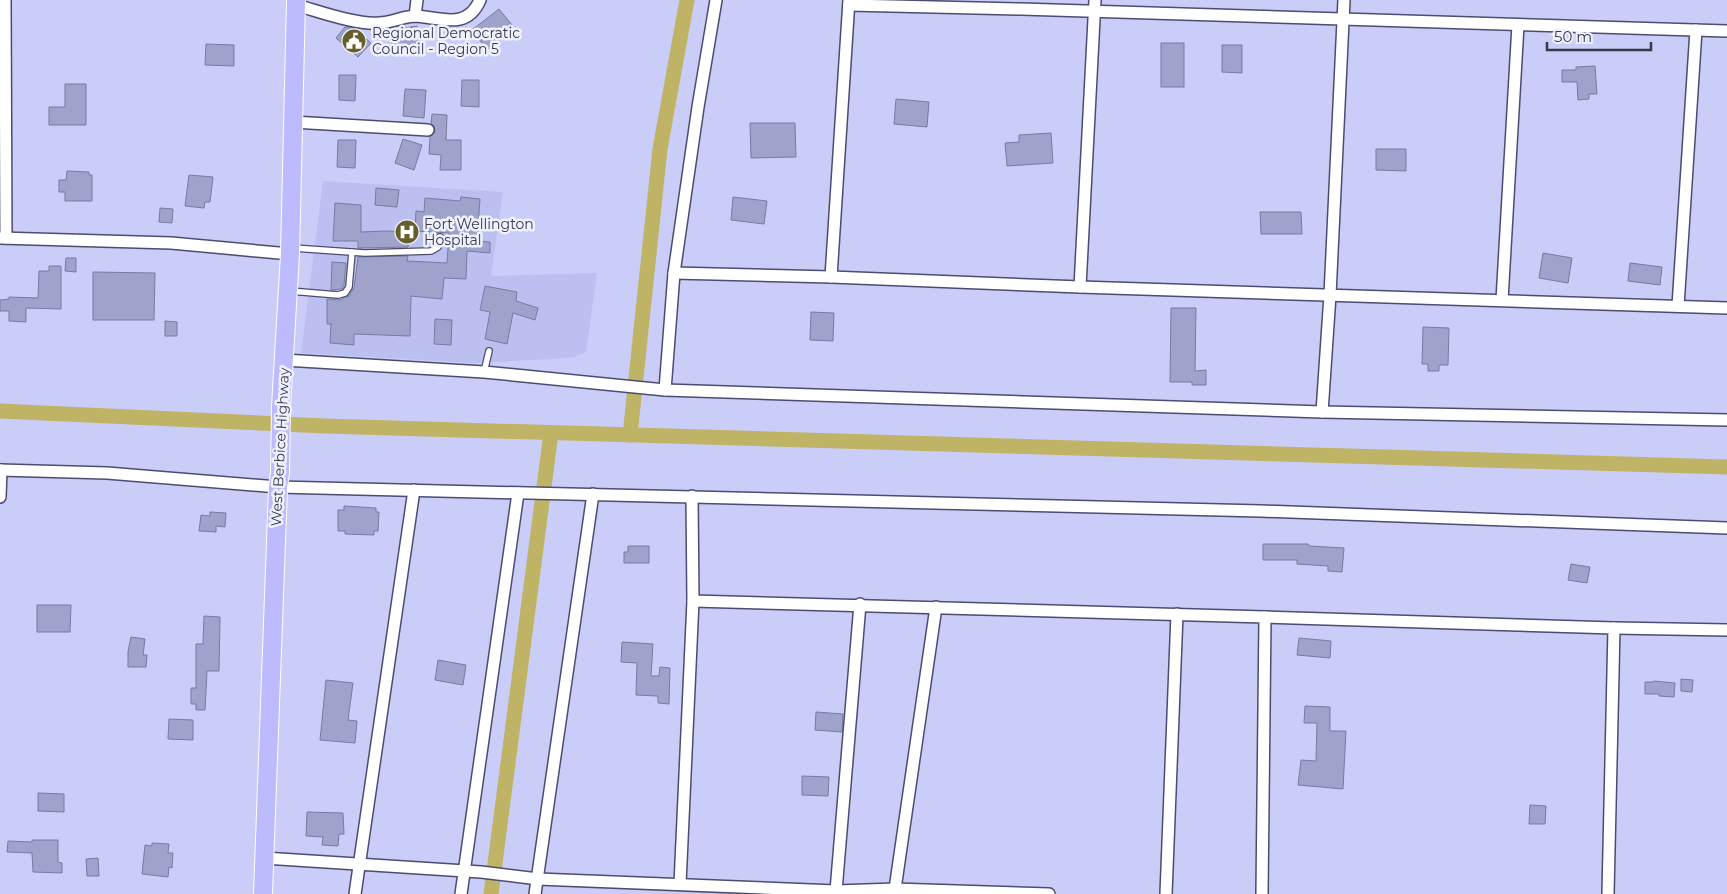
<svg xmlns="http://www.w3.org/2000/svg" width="1727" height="894" viewBox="0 0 1727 894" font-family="Montserrat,sans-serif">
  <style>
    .built { fill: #bcc0f1 }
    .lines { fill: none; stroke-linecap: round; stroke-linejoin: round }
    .canal { stroke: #bfb465; stroke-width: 15 }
    .building { fill: #9fa3cb; stroke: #777aa1 }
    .lane-casing { stroke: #4b4c70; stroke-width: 8 }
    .street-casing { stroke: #4b4c70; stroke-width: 14 }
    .primary-casing { stroke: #fff; stroke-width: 20 }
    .lane { stroke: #fff; stroke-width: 5.5 }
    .street { stroke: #fff; stroke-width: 11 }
    .primary { stroke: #bbbbfe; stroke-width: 18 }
    .labels { text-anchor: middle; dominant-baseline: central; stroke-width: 5; stroke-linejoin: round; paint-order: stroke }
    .poi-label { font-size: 14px; fill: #37394a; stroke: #eff1fe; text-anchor: start }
    .street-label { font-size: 14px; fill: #37394a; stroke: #eff1fe }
  </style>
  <rect width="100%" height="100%" fill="#cacdf8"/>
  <!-- built -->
  <path class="built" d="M323,181l180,11 -12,84 106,-3 -11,79 -12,5 -21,2 -79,4 -173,-10z"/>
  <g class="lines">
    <!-- canal -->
    <g class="canal">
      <path d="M0,411l325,15 1402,41"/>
      <path d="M630,435l30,-286 27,-149"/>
      <path d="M491,894l60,-461"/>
    </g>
  </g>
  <!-- building -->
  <g class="building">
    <path d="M499,9l13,16 -9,7 3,4 -19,14 -15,-20z"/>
    <path d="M417,26l3,18 -28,3 -2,-17z"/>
    <path d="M345,27l9,1 17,15 -13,14 -22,-19z"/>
    <rect x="1161" y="43" width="23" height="44"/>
    <path d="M206,44l28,1v21l-29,-1z"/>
    <path d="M1222,45h20v28l-20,-1z"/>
    <path d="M1595,66l2,28h-8v5l-11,1 -1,-18h-15v-12h14v-3z"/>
    <path d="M339,75h17l-1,26 -16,-1z"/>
    <path d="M462,80h17v27l-18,-1z"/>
    <path d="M65,84h21v41h-37v-18h16z"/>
    <path d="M405,89l21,1 -2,28 -21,-2z"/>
    <path d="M896,99l33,3 -2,25 -33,-3z"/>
    <path d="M432,114l15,1 -1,25h15v30h-21l1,-15 -12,-1 1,-17 5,-6 -1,-5 -3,-3z"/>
    <path d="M750,123h45l1,34 -45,1z"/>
    <path d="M1051,133l2,30 -46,3 -2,-23 14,-1v-7z"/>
    <path d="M403,139l19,6 -8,25 -19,-7z"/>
    <path d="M338,140h18l-1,28 -18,-1z"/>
    <path d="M1376,149h30v22l-30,-1z"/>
    <path d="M67,171l22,1v3h3v26h-27v-9h-6v-12h7z"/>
    <path d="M189,175l24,2 -3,25h-5l-1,6 -19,-2z"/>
    <path d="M376,188l23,2 -2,17 -22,-2z"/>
    <path d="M461,197l19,2 -3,42 13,1v11l-23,-2 -1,28 -22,-1 -2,21 -31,-3 -1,40 -56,-2v11l-24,-2 1,-19h-4v-25l12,1 10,-4 5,-8 4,-31 50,-1 -1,5 40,2 2,-30 -34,-2 1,-20 8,1 1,-14 35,3z"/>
    <path d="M733,197l34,4 -3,23 -33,-4z"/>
    <path d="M335,203l26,2v27l25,-1 23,1 -1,15 -50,1v-7h-25z"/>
    <path d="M160,208l13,1 -1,14 -13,-1z"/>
    <path d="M1260,212h41l1,22h-41z"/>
    <path d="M1543,253l29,5 -4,25 -29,-5z"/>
    <path d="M66,258h10v14l-11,-1z"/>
    <path d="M332,262l14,1 -2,22 -2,4 -11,1z"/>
    <path d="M1630,263l32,4 -2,18 -32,-4z"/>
    <path d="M49,266h12v43l-35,-1v14l-17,-1v-10h-9v-11l9,-1v-2l29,1 1,-27h10z"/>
    <path d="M93,272l62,1 -1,47h-61z"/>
    <path d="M485,286l32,6 -1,9 22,7 -3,12 -22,-7 -6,31 -22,-5 5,-27 -10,-2z"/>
    <path d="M1171,308h25l-1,63 11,-1v15h-14v-3h-22z"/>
    <path d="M811,312l23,1 -1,28 -23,-1z"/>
    <path d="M435,319l17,1 -1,25 -17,-1z"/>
    <path d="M165,321l12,1v14h-12z"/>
    <path d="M1423,327l26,1 -1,37h-9v6h-11v-7h-6z"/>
    <path d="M344,506l32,2v4h3l-1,19h-4v4l-29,-1v-3h-7v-21h6z"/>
    <path d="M210,512l16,1 -1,14 -9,-1v6l-17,-1 2,-16 9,1z"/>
    <path d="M1263,544h45l2,2 34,2 -2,24 -14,-1v-5l-31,-2v-4h-34z"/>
    <path d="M628,546h21v17h-25v-11h4z"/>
    <path d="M1571,564l19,3 -3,16 -19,-3z"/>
    <path d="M37,605h34l-1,27h-33z"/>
    <path d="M204,616l16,1 -1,54h-12l-2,39h-9v-6h-5v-16h5v-44h7z"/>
    <path d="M131,637l14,2 -2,16h4l-1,12h-18v-16z"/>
    <path d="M1299,638l32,3 -1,17 -33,-3z"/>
    <path d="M622,642l31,2 -2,32h8l1,-9 10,1 -1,36 -11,-1v-7l-22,-1 1,-32 -16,-1z"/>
    <path d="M438,660l28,5 -3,20 -28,-5z"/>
    <path d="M1681,679l12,1 -1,12 -11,-1z"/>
    <path d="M326,680l27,3 -5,37 9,1 -2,22 -35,-3z"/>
    <path d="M1654,681l21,2 -1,14 -15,-1v-2h-14v-12h8z"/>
    <path d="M1305,706l25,1v24h16l-3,58 -45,-4 3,-25 15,1 1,-38h-13z"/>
    <path d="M816,712l27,2 -1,18 -27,-2z"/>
    <path d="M169,719l24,1v20l-25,-1z"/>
    <path d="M802,776l27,1 -1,19 -26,-1z"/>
    <path d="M38,793l26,1v18l-26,-1z"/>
    <path d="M1530,805l16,1 -1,18h-16z"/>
    <path d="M307,812l36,1 1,21h-5l-1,12 -16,-1 1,-8 -17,-1z"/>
    <path d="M32,840h26v22l4,1v10l-29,-1 -1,-19 -25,-1 1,-11 24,1z"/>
    <path d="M152,843l17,1 -1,9h5l-1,15 -3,-1 -1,10 -26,-3 3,-29 7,1z"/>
    <path d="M98,858l1,18h-12l-1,-17z"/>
  </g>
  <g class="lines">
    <defs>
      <g id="lane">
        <path d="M293,248l72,5 66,-2 7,-4 2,-10"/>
        <path d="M290,291l48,4 7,-2 4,-6 3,-35"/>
        <path d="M484,372l5,-21"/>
      </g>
      <g id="street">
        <path d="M5,0l1,238"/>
        <path d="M296,5c22,6 60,20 83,18 12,0 25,-7 37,-7 26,2 51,14 64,-16"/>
        <path d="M849,5l172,4 706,22"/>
        <path d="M415,16l2,-16"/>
        <path d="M293,122l135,8"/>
        <path d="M0,238l171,5 119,11"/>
        <path d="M674,273l157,4 249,10 647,21"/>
        <path d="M831,277l18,-277"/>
        <path d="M1080,287l15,-287"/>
        <path d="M1502,300l16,-275"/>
        <path d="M1678,306l18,-276"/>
        <path d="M284,360l200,12 181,18 657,22 405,8"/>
        <path d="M665,390l9,-117 24,-166 18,-107"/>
        <path d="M1322,412l8,-117 14,-295"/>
        <path d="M0,470l107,3 171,14 983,24 466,17"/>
        <path d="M692,496l1,105 572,16 -3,277"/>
        <path d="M0,497l1,-27"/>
        <path d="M1265,617l349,11 -6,266"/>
        <path d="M1614,628l113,2"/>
        <path d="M264,858l217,14 57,7 298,12 59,-2 154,5"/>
        <path d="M680,884l13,-283"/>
        <path d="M895,889l41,-282"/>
        <path d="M836,891l24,-287"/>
        <path d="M355,894l59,-404"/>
        <path d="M461,894l57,-401"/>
        <path d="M535,894l58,-400"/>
        <path d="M1166,894l11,-280"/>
      </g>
      <path id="primary" d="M263,894l15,-407 2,-14 1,-66 9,-153 6,-254"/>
    </defs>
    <!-- lane casing -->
    <use href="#lane" class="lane-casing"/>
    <!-- street casing -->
    <use href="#street" class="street-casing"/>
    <!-- primary casing -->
    <use href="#primary" class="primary-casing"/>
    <!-- lane -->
    <use href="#lane" class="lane"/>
    <!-- street -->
    <use href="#street" class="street"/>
    <!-- primary -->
    <use href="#primary" class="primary"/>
  </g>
  <!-- icons -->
  <defs>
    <symbol id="civic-disc" viewBox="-11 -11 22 22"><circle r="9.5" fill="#665f2c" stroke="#eff1fe"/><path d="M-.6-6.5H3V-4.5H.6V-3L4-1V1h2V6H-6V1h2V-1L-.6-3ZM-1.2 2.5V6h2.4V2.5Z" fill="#fff"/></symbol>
    <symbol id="hospital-disc" viewBox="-11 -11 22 22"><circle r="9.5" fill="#665f2c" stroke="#eff1fe"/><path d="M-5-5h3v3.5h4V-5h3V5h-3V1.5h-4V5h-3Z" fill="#fff"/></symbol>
  </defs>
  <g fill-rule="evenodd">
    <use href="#civic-disc" x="340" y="27" width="28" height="28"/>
    <use href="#hospital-disc" x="393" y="218" width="28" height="28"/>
  </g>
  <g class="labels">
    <!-- poi labels -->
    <g class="poi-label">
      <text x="372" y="33">Regional Democratic<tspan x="372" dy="16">Council - Region 5</tspan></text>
      <text x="424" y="224">Fort Wellington<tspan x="424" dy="16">Hospital</tspan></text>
    </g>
    <!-- street labels -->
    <g class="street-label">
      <text transform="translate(280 447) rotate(-87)">West Berbice Highway</text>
    </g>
  </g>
  <!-- scale -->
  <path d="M1547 42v8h104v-8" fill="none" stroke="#37394a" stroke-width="2.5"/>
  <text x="1554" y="42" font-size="15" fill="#37394a" stroke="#eff1fe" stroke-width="4" paint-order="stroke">50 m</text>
</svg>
